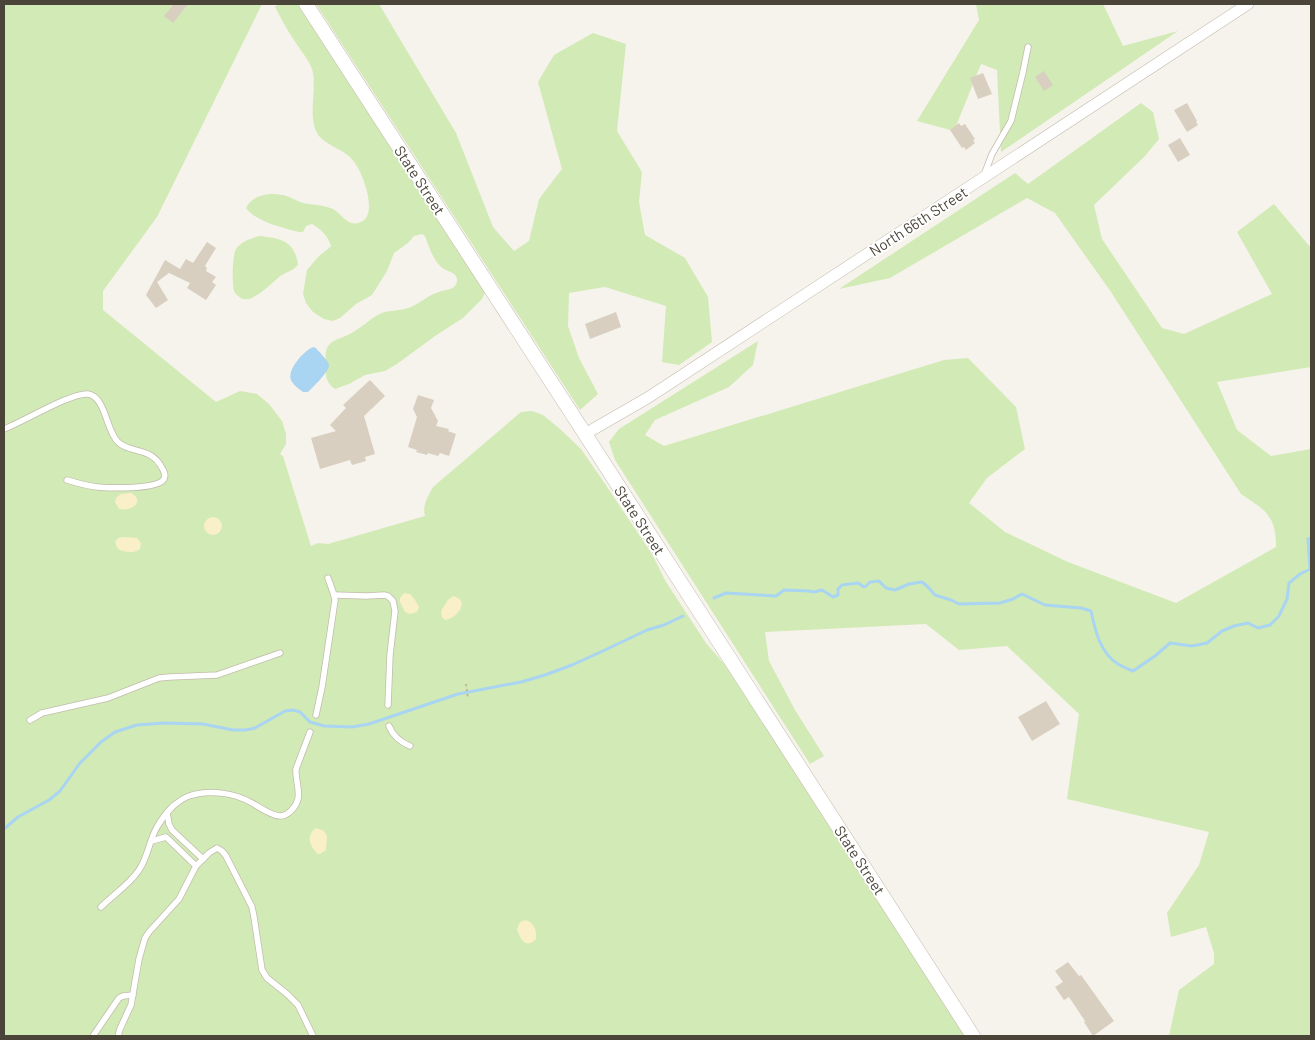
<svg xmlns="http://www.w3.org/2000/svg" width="1315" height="1040" viewBox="0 0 1315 1040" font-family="Barlow,sans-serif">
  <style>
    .green { fill: #d2eab5 }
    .sand { fill: #f9efc9 }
    .water { fill: #a9d4f2 }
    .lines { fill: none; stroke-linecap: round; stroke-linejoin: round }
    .stream { stroke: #a9d4f2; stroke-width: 3 }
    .building { fill: #d8cfc1 }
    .service-casing { stroke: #c2bbae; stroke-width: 7 }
    .minor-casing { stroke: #c2bbae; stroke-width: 12 }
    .tertiary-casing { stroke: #c2bbae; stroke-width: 15 }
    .path { stroke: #c4b79f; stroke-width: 2; stroke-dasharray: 2.5 2.5; stroke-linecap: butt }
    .service { stroke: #fff; stroke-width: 5.5 }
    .minor { stroke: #fff; stroke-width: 11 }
    .tertiary { stroke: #fff; stroke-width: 14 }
    .labels { text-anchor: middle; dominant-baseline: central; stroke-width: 4; stroke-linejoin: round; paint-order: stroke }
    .street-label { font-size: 15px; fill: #4b4439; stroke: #fff }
  </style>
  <rect width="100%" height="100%" fill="#f6f3ec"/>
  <!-- green -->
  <g class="green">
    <path d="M4,4h258l-105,213 -54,74v19l113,92 24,-11 17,3 12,10 13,17 4,13v10l-6,10 3,2 28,90 7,-3 10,1 97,-28c-3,-11 3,-19 8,-29l88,-75 11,-1 11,4 17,14 21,20 22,32 49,73 14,28 40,61 19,22 60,91 182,280h-963z"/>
    <path d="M278,4h24l181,282 2,7 -3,6 -19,19 -28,18 -38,28 -12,7 -20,4 -16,9 -14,5c-10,-8 -9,-12 -9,-24 0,-7 -2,-16 4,-21 3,-4 9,-5 13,-7 15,-5 25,-18 39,-24 8,-3 15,-2 23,-4 13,-3 22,-14 34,-17 5,-2 11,-2 15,-5 1,-1 3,-4 3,-6 1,-8 -8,-9 -13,-12 -10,-6 -15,-22 -19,-33l-3,-2 -8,2 -6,7 -14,10 -7,18 -15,24 -16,9 -16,14 -7,3 -9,-2 -11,-7 -7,-9 -3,-9 4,-24 12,-14 9,-7 3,-3c-3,-10 -10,-17 -19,-22l-6,2 -3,6h-4c-16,-4 -43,-10 -53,-24 6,-13 23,-16 36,-13 8,1 14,6 21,8 10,2 21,2 30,6 9,5 14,17 25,14 4,-1 7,-3 9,-7 7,-14 -6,-49 -17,-59 -9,-8 -23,-12 -31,-21 -13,-17 -1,-48 -7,-67 -4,-11 -12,-19 -18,-29 -7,-10 -13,-22 -19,-33z"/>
    <path d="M316,4h63l77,129 37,94 21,24 15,-10 10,-42 23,-30 -24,-87 16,-27 39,-22 33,11 -9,87 25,41 -3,30 6,33 40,23 23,39 4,45 -33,23 -17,-3 4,-56 -61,-19 -36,6 -1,33 11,32 19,36 -18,16z"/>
    <path d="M976,4h127l20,42 55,-15 -177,121 -4,-82 -16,-6 -27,67 -37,-10 62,-101z"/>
    <path d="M1141,103l12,9 6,27 -14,17 -51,49 8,34 60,89 22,6 88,-40 -35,-62 37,-28 37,44v119l-94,15 20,48 34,26 40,-7v500l-1,4 1,3v80h-142l10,-46 35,-26v-11l-8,-26 -35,10 -4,-24 32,-48 10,-33 -142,-33 12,-85 -72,-68 -48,4 -33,-26 -161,8 4,29 26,49 29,46 -14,8 -195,-304 -6,-18 10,-13 139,-88 -5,24 -24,22 -74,33 -10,15 19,11 280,-86 24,-2 48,49 9,42 -38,29 -18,25 36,29 63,30 108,41 100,-56c0,-32 -11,-37 -35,-53l-130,-202 -56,-79 -28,-15 -137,80 -51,11 176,-116 13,11z"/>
    <path d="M259,236c22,2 36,5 39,29 -6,7 -14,7 -20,13 -7,6 -25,24 -35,21 -3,-1 -8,-5 -9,-8 -2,-7 -2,-35 2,-42 6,-8 14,-10 23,-13z"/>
  </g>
  <!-- sand -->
  <g class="sand">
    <path d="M131,493c14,7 2,19 -12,16l-4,-7 1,-4 5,-4z"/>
    <circle cx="213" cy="526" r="9"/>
    <path d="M124,537l13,1 4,5 -1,6c-6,5 -15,3 -22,0l-3,-7 3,-4z"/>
    <path d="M404,593l6,1 5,6 4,7 -2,5 -7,2 -5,-2 -5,-10v-4z"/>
    <path d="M453,596c18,4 4,23 -8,24l-3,-3 -1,-6 7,-11z"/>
    <path d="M316,828l8,3 3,5 -1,14 -6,4h-2c-9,-8 -12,-19 -2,-26z"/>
    <path d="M525,920c9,2 12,10 11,19 -10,11 -16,0 -19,-10l3,-7z"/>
  </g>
  <!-- water -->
  <path class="water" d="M313,347l3,1c3,4 12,12 13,17 0,7 -16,22 -21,27h-5c-4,-3 -10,-7 -12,-12 -4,-11 13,-29 22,-33z"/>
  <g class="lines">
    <!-- stream -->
    <g class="stream">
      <path d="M714,598l12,-5 50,3 8,-6 25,1 5,1 8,-2 11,7 5,-2v-6l4,-4 16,-2 6,4 2,-1 4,-4 9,-1 7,7 9,2 14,-6 13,-2 6,5 7,8 16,5 8,4 41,-1 13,-4 9,-5 23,11 36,3 10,3c4,19 9,42 27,53 5,3 10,5 15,7l22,-15 15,-13 22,3 15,-3 15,-12 12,-5 14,-3 10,5 12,-3 9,-9 8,-17 2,-16 11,-9 10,-5 -2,-30 3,-1"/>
      <path d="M4,829l14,-12 31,-17 11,-9 20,-28 21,-21 14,-10 22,-7 27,-2 39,1 30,6h13l9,-2 30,-17 8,-1 7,2 10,10 14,4 28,1 17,-3 89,-30 63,-12 24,-7 27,-10 33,-15 42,-20 17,-5 19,-9"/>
    </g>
  </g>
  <!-- building -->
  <g class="building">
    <path d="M174,4h14l-15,19 -9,-7z"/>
    <path d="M1044,71l9,14 -9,6 -9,-14z"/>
    <path d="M983,73l9,21 -14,5 -8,-21z"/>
    <path d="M1187,103l10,18 -1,1 2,3 -11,7 -13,-22z"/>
    <path d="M959,123l2,3 4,-2 10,15 -2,1 2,3 -9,7 -2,-3 -2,1 -12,-18z"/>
    <path d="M1180,138l10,17 -12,7 -10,-17z"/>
    <path d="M207,242l9,6 -11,18 2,2 -1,3 10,6 -4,5 4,3 -10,15 -19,-12 3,-5 -21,-10 -12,9 11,18 -12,8 -10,-13 19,-35 15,9 6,-10 7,4z"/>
    <path d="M616,312l5,15 -31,12 -5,-15z"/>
    <path d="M370,380l15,16 -21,20 11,38 -10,3 1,4 -14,4 -2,-5 -30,9 -9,-31 25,-7 -6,-6 16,-17 -3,-3z"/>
    <path d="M418,395l16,5 -3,8 7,13 -2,5 13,3 -1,2 8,3 -7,22 -9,-3 -2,3 -10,-3 -1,2 -11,-3 1,-2 -9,-3 9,-30 -4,-8z"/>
    <path d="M1046,701l14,23 -28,17 -14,-24z"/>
    <path d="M1068,962l11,14 2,-1 33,46 -21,15 -9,-14 1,-1 -16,-24 -5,3 -9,-13 8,-5 -8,-11z"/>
  </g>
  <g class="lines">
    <defs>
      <g id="service">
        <path d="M984,175l8,-21 19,-33 12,-49 5,-25"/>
        <path d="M4,429c19,-7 68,-37 84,-35 18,3 18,37 30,48 12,12 33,4 44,26 2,3 4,7 2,11 -7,11 -55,9 -67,8 -10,-1 -20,-4 -30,-7"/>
        <path d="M334,595l33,1 17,-1 4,1 5,5 2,10 -5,44 -2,50"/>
        <path d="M316,715l6,-28 13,-87 -1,-5 -6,-17"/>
        <path d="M30,720l12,-7 66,-15 51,-20 11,-1 47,-2 63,-22"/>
        <path d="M389,726c4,10 11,16 21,20"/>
        <path d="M167,813l2,11 3,6 31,29"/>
        <path d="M152,841l14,-4 30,29"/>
        <path d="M101,907c12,-12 29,-23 38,-37 9,-13 10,-29 18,-43 4,-7 10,-15 16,-21 5,-4 10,-8 16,-10 20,-7 46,-3 63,7 7,4 20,13 28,13 8,0 16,-9 18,-17 2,-10 -3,-21 -2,-30l14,-37"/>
        <path d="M93,1036l26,-38 4,-2 10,-1"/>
        <path d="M118,1036l2,-7 11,-24 8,-46 6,-21 4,-6 30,-33 17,-33 13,-13 8,-5 5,3 4,5 26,51 2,10 8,53 5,8 20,16 11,11 15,31"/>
      </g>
      <path id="minor" d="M585,434l64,-37 599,-393"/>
      <path id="tertiary" d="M306,4l279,430 388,602"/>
    </defs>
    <!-- service casing -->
    <use href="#service" class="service-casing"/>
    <!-- minor casing -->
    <use href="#minor" class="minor-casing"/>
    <!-- tertiary casing -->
    <use href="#tertiary" class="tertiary-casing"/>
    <!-- path -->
    <path class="path" d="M466,684l2,15"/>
    <!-- service -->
    <use href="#service" class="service"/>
    <!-- minor -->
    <use href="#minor" class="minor"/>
    <!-- tertiary -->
    <use href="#tertiary" class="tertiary"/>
  </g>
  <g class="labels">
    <!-- street labels -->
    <g class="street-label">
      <text transform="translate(420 180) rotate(57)">State Street</text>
      <text transform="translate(918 221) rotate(-33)">North 66th Street</text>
      <text transform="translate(640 520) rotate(57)">State Street</text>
      <text transform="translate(860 860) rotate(57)">State Street</text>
    </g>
  </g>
  <!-- border -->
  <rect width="1315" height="1040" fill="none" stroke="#4b4439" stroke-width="10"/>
</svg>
